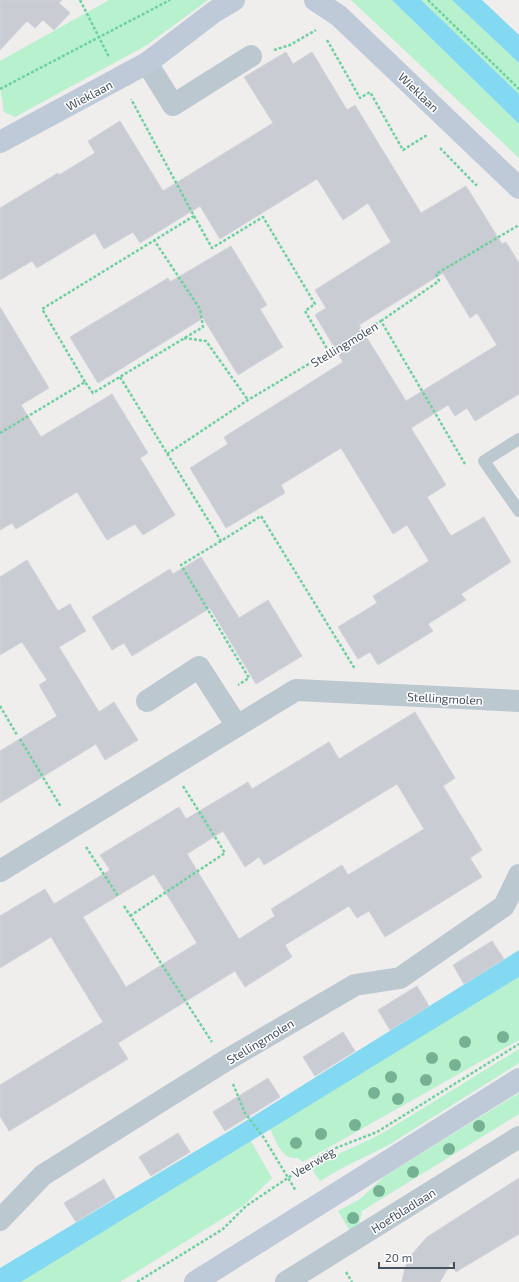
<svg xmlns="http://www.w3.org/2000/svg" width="519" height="1282" viewBox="0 0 519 1282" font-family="'Exo 2',sans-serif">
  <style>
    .green { fill: #b8f1ce }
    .water { fill: #82d9f1 }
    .building { fill: #c9ccd2; stroke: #d0d3d9; fill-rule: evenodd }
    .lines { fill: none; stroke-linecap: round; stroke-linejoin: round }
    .path { stroke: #6ed1a0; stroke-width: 2.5; stroke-dasharray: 3 2; stroke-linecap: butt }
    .lane { stroke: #bcc8d0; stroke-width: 12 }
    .street { stroke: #bcc8d0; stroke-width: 22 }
    .secondary { stroke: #becad8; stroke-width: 22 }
    .tree { fill: #75b293 }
    .labels { text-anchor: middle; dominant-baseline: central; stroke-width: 3; stroke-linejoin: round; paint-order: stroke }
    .street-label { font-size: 12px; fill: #44505c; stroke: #fff }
  </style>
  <rect width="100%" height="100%" fill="#f0eded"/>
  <!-- green -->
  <g class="green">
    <path d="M109,0h99l-61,45 -132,72 -11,-5 -4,-25v-26z"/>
    <path d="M351,0h41l127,124v34z"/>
    <path d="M421,0h31l67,63v31z"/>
    <path d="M519,977v63l-216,122 -5,-4c-17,2 -21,-16 -28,-29z"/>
    <path d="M519,1049v14l-132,83 -43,21 -24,14 -9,-13c24,-15 51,-23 75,-37z"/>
    <path d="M519,1093v21l-157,97 -3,14 -9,6 -12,-20 22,-12 25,-23z"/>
    <path d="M251,1141l21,37 -29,28 -123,76h-99z"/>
  </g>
  <!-- water -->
  <g class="water">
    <path d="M392,0h29l98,94v30z"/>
    <path d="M452,0h30l37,35v28z"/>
    <path d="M519,950v27l-498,305h-21v-14l241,-144z"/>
  </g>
  <!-- building -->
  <g class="building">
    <path d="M0,0h62l-3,3 11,10 -16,17 -11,-10 -8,8 -8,-7 -27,29z"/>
    <path d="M286,52l7,12 19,-12 35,58 8,-5 66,108 45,-27 36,58 4,-2 13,21v131l-44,27 -8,-13 -12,8 -7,-11 -37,23 35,57 -19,12 24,39 33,-19 27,45 -50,32 5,6 -38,24 5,7 -55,34 -8,-13 -12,7 -20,-32 39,-24 -4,-7 56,-35 -22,-36 -14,9 -52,-86 -60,37 4,8 -59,35 -36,-60 38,-24 -4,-7 119,-75 -28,-47 11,-7 -11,-18 76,-48 -23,-39 -25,17 -26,-41 -97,60 -20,-33 -60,37 -7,-11 -29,17 -9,-16 -58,35 -5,-7 -32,19v-72l58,-35 1,2 36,-22 -7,-12 32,-20 43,70 110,-68 -29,-46zM443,273l27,45 7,-5 20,32 -91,56 -47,-76z"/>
    <path d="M231,246l36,59 -7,4 23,38 -45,28 -35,-57 -105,65 -28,-46 98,-59 2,4z"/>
    <path d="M0,307l49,81 -28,17 20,32 71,-43 36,59 -8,5 35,57 -32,20 -8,-11 -28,16 -30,-48 -61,37 -4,-6 -12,7z"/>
    <path d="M201,557l38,61 29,-18 34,56 -46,28 -46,-76 -78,48 -8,-13 -12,7 -20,-33 78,-48 3,5z"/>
    <path d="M27,560l31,51 12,-7 16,27 -27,16 40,65 15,-10 24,38 -33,20 -9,-16 -96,59v-52l57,-35 -18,-31 8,-5 -25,-38 -22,13v-78z"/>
    <path d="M415,712l40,66 -12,8 39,64 -12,8 12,19 -97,60 -16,-26 -12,7 -8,-12 -64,39 7,12 -47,30 -10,-16 -117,72 10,16 -119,72 -9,-15v-31l103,-63 -52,-85 -51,31v-52l45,-27 9,15 56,-34 -10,-15 79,-48 7,12 62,-37 4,7 77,-47 10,17zM397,784l27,45 -76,46 -6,-10 -71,44 4,7 -36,23 -52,-85 36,-23 22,36 14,-10 5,8zM154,874l43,69 -71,44 -43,-70z"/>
    <path d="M492,941l12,18 -40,25 -11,-19z"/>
    <path d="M417,986l12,20 -39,24 -12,-20z"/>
    <path d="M343,1032l12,19 -40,25 -12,-19z"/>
    <path d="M268,1078l12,19 -55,34 -12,-19z"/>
    <path d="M178,1133l12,19 -39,24 -12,-19z"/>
    <path d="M519,1178v56l-63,38 -5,-9 -11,19h-38l3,-15 8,-14 14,-16z"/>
    <path d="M104,1179l11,19 -39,24 -12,-19z"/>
  </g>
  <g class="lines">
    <!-- path -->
    <g class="path">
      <path d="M80,0l29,57"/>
      <path d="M428,0l91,89"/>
      <path d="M327,40l33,58 10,-6 33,58 24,-15"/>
      <path d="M274,50l16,-5 26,-15"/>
      <path d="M0,89l170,-89"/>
      <path d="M440,148l36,37 2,-3"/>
      <path d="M194,216l18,32 51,-31 52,87 -10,7 24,41"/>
      <path d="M381,321l58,-40 -3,-7 83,-49"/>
      <path d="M184,338l22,3 42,59"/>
      <path d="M120,377l101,164 40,-25 94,153"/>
      <path d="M85,382l-43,-73 152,-93 -63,-117"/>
      <path d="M0,433l85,-51 8,11 110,-66 -3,-18 -46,-69"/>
      <path d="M167,454l81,-54 133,-79 84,143"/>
      <path d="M221,541l-40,24 68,113 -11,7"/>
      <path d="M0,706l17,29"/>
      <path d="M20,739l41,68"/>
      <path d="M86,847l32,49"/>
      <path d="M124,906l88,136"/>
      <path d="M130,916l95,-63 -42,-67"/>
      <path d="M233,1084l12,29 19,25 32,53"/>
      <path d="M346,1272l6,10"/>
      <path d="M137,1282l86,-53 23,-23 82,-55 49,-19 142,-88"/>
    </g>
    <!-- lane -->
    <path class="lane" d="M519,439l-35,22 35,50"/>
    <!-- street -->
    <g class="street">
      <path d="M147,63l26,42 78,-49"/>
      <path d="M147,701l52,-34 38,59"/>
      <path d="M0,871l296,-181 223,11"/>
      <path d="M0,1220l43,-45 182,-114 130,-76 45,-7 104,-72 15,-31"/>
      <path d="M286,1282l233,-145"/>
    </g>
    <!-- secondary -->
    <g class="secondary">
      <path d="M315,0l24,16 180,172"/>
      <path d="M0,142l147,-79 67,-51 20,-12"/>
      <path d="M195,1282l324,-203"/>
    </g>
  </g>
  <!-- trees -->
  <g class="tree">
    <circle cx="503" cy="1037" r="6"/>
    <circle cx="465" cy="1042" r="6"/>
    <circle cx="432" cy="1058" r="6"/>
    <circle cx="455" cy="1065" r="6"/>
    <circle cx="391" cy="1077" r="6"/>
    <circle cx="426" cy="1080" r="6"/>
    <circle cx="374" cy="1093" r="6"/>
    <circle cx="398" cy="1099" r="6"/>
    <circle cx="355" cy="1125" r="6"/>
    <circle cx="479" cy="1126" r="6"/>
    <circle cx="321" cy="1134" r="6"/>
    <circle cx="296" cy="1143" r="6"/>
    <circle cx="449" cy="1149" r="6"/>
    <circle cx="413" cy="1172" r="6"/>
    <circle cx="379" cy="1191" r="6"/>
    <circle cx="353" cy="1218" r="6"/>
  </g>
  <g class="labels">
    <!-- street labels -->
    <g class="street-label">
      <text transform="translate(419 92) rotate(44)">Wieklaan</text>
      <text transform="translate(89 95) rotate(-28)">Wieklaan</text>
      <text transform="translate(344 344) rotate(-31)">Stellingmolen</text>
      <text transform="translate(445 698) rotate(3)">Stellingmolen</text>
      <text transform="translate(260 1041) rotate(-31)">Stellingmolen</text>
      <text transform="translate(313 1162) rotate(-31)">Veerweg</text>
      <text transform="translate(403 1210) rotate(-32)">Hoefbladlaan</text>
    </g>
  </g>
  <!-- scale -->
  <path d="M379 1262v6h75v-6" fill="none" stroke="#44505c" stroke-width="2"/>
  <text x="385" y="1262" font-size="12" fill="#44505c" stroke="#ffffff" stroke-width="3" paint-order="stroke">20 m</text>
</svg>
